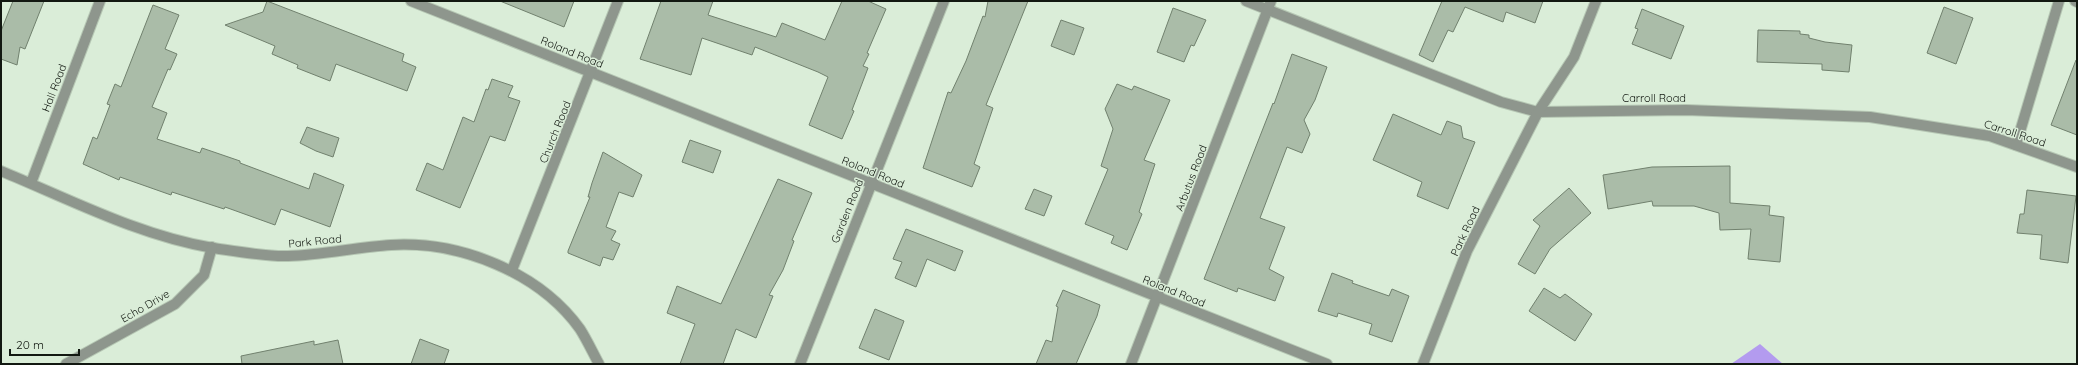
<svg xmlns="http://www.w3.org/2000/svg" width="2078" height="365" viewBox="0 0 2078 365" font-family="Quicksand,sans-serif">
  <style>
    .water { fill: #b39bef }
    .building { fill: #aabca8; stroke: #71816e }
    .lines { fill: none; stroke-linecap: round; stroke-linejoin: round }
    .minor-casing { stroke: #b6c7b4; stroke-width: 12 }
    .minor { stroke: #8e968d; stroke-width: 10 }
    .labels { text-anchor: middle; dominant-baseline: central; stroke-width: 3; stroke-linejoin: round; paint-order: stroke }
    .street-label { font-size: 11px; fill: #121811; stroke: #daedd8 }
  </style>
  <rect width="100%" height="100%" fill="#daedd8"/>
  <!-- water -->
  <path class="water" d="M1760,344l23,20h-52z"/>
  <!-- building -->
  <g class="building">
    <path d="M13,1h31l-19,48 -5,-2 -3,18 -16,-6v-28z"/>
    <path d="M267,1l137,53 -2,7 14,6 -9,24 -71,-27 -6,17 -33,-13 1,-3 -26,-11 3,-8 -50,-21 38,-13z"/>
    <path d="M500,1h74l-10,26z"/>
    <path d="M661,1h52l-5,14 68,22 6,-14 43,17 17,-39h26l18,8 -19,44 2,1 -6,12 5,2 -16,42 2,1 -12,28 -33,-14 19,-48 -10,-5 -63,-25 -3,8 -50,-17 -11,37 -51,-16z"/>
    <path d="M988,1h40l-42,104 7,3 -19,56 6,3 -8,20 -49,-19 25,-76 3,1 15,-32 17,-45 2,1z"/>
    <path d="M1442,1h101l-8,22 -29,-11 -3,10 -38,-15 -12,25 -5,-2 -15,32 -14,-7z"/>
    <path d="M153,5l26,10 -14,34 12,5 -7,16 -2,-1 -16,38 15,6 -10,26 43,14 2,-5 38,13v2l69,26 5,-16 30,12 -14,42 -49,-18 -6,16 -50,-18 -1,2 -52,-17 -1,3 -51,-18 -1,3 -36,-16 10,-27 4,2 13,-34 -3,-1 8,-20 6,3z"/>
    <path d="M1944,7l29,11 -17,46 -29,-11z"/>
    <path d="M1173,8l33,12 -12,26 -3,-1 -7,17 -27,-10z"/>
    <path d="M1642,9l42,17 -13,33 -39,-15 6,-15 -3,-1z"/>
    <path d="M1061,20l23,8 -10,27 -23,-9z"/>
    <path d="M1758,30l42,1v3l9,1v3l16,4 27,3 -3,27 -27,-2v-6l-65,-2z"/>
    <path d="M1292,54l35,13 -12,33 -11,20 6,14 -8,19 -15,-6 -27,71 25,9 -16,42 15,8 -9,24 -37,-13 -1,4 -33,-13 69,-176 1,1z"/>
    <path d="M2076,60l1,1v74l-26,-10z"/>
    <path d="M492,79l21,7 -5,11 12,4 -15,40 -15,-5 -30,72 -44,-18 11,-27 16,7 20,-53 11,5 12,-33 2,1z"/>
    <path d="M1117,84l15,6 2,-4 36,14 -26,60 11,4 -16,48 3,2 -15,36 -16,-7 3,-7 -29,-12 23,-55 -7,-3 12,-37 -8,-20z"/>
    <path d="M1393,114l48,21 6,-14 14,5 2,12 12,4 -27,67 -31,-13 5,-14 -49,-22z"/>
    <path d="M307,127l32,11 -6,19 -17,-6 -16,-8z"/>
    <path d="M690,140l31,11 -8,22 -31,-11z"/>
    <path d="M603,152l39,23 -9,22 -14,-5 -13,35 10,4 -5,9 9,4 -7,16 -10,-3 -3,9 -32,-13v-2l22,-54h-2l4,-14z"/>
    <path d="M1730,166v37l40,3 -1,9 15,2 -4,45 -32,-3 3,-30 -31,1 -1,-17 -25,-7h-41l-1,-5 -44,8 -5,-34 49,-8z"/>
    <path d="M778,179l34,14 -20,47 2,1 -11,29 -14,25 4,1 -17,42 -20,-9 -13,35h-43l15,-40 -28,-11 10,-27 44,18z"/>
    <path d="M1569,188l22,25 -41,36 -15,25 -17,-10 22,-38 -7,-6z"/>
    <path d="M1034,189l18,7 -8,20 -19,-7z"/>
    <path d="M2027,190l49,6 -8,67 -28,-4 2,-24 -25,-2 3,-19h4z"/>
    <path d="M906,229l57,22 -8,20 -28,-12 -11,28 -21,-9 7,-16 -9,-3z"/>
    <path d="M1332,273l21,8 -1,2 37,13 3,-7 17,7 -17,46 -23,-8 3,-10 -34,-11 -1,4 -19,-6z"/>
    <path d="M1544,288l16,10 5,-4 27,20 -17,27 -46,-30z"/>
    <path d="M1063,290l37,15 -3,11 -21,48h-40l10,-24 6,2 6,-35 -2,-1z"/>
    <path d="M875,309l29,12 -15,39 -30,-12z"/>
    <path d="M420,339l29,11 -5,14h-33z"/>
    <path d="M338,340l5,24h-101l-1,-8 73,-15v4z"/>
  </g>
  <g class="lines">
    <defs>
      <g id="minor">
        <path d="M411,1l916,363"/>
        <path d="M1246,1l255,101 37,10 148,-2 184,7 120,19 87,31"/>
        <path d="M2075,1l2,1"/>
        <path d="M2016,145l43,-144"/>
        <path d="M1,171c68,28 139,65 212,77 21,3 55,9 75,8 35,-1 69,-9 103,-11 69,-4 148,27 189,84 7,11 13,24 19,35"/>
        <path d="M31,183l69,-182"/>
        <path d="M512,270l106,-269"/>
        <path d="M66,364l109,-60 29,-29 8,-28"/>
        <path d="M800,364l144,-363"/>
        <path d="M1131,364l140,-363"/>
        <path d="M1423,364l44,-113 71,-139 36,-55 22,-56"/>
      </g>
    </defs>
    <!-- minor casing -->
    <use href="#minor" class="minor-casing"/>
    <!-- minor -->
    <use href="#minor" class="minor"/>
  </g>
  <g class="labels">
    <!-- street labels -->
    <g class="street-label">
      <text transform="translate(572 52) rotate(22)">Roland Road</text>
      <text transform="translate(54 88) rotate(-69)">Hall Road</text>
      <text x="1654" y="98">Carroll Road</text>
      <text transform="translate(555 132) rotate(-68)">Church Road</text>
      <text transform="translate(2015 133) rotate(18)">Carroll Road</text>
      <text transform="translate(873 172) rotate(22)">Roland Road</text>
      <text transform="translate(1191 178) rotate(-69)">Arbutus Road</text>
      <text transform="translate(847 211) rotate(-68)">Garden Road</text>
      <text transform="translate(1465 231) rotate(-65)">Park Road</text>
      <text transform="translate(315 241) rotate(-6)">Park Road</text>
      <text transform="translate(1174 291) rotate(22)">Roland Road</text>
      <text transform="translate(145 306) rotate(-30)">Echo Drive</text>
    </g>
  </g>
  <!-- border -->
  <rect width="2078" height="365" fill="none" stroke="#121811" stroke-width="4"/>
  <!-- scale -->
  <path d="M10 349v6h69v-6" fill="none" stroke="#121811" stroke-width="2"/>
  <text x="16" y="349" font-size="12" fill="#121811" stroke="#daedd8" stroke-width="3" paint-order="stroke">20 m</text>
</svg>
